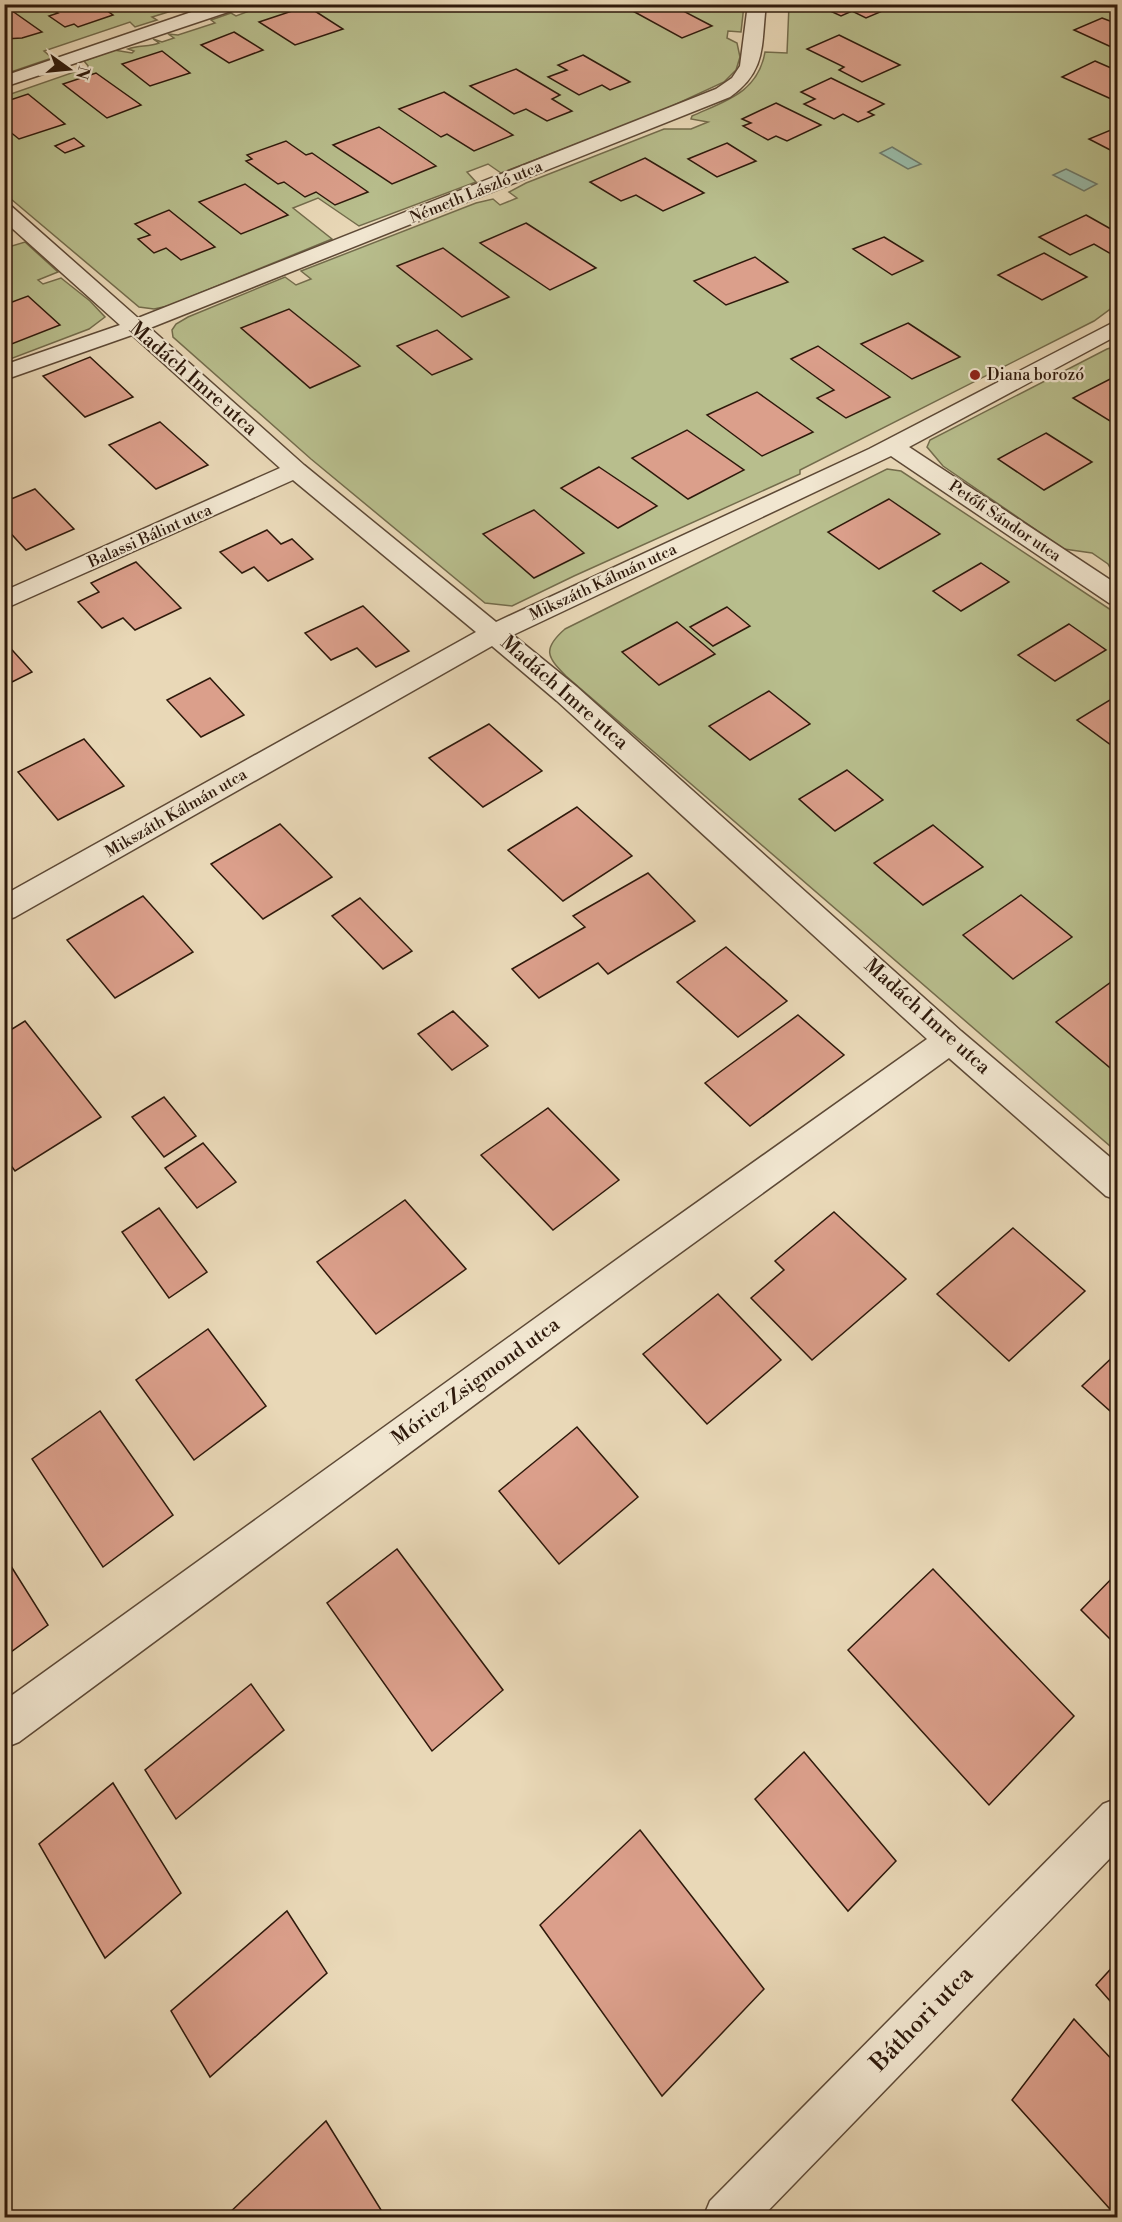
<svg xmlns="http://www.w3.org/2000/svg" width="1122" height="2222" viewBox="0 0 1122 2222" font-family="'Libre Bodoni',serif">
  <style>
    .green { fill: #b8be8d; stroke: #736c4c; stroke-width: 1.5 }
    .water { fill: #99bba9; stroke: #6e7a6a; stroke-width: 1.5 }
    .building { fill: #db9f8b; stroke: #2e190b; stroke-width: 1.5 }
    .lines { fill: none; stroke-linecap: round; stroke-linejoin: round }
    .street-casing { stroke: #5d4936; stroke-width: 3 }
    .street { fill: #f1e6d0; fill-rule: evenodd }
    .poi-dot { fill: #8f2418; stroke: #f1e6d0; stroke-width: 2 }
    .labels { text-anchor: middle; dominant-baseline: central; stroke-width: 4.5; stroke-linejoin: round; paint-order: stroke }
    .far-street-label { font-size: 16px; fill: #2e190b; stroke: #f1e6d0 }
    .far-poi-label { font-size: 16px; fill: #2e190b; stroke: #f1e6d0; text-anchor: start }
    .street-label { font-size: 20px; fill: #2e190b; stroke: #f1e6d0 }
    .near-street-label { font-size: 24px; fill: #2e190b; stroke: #f1e6d0 }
  </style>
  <rect width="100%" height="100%" fill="#e9d8b7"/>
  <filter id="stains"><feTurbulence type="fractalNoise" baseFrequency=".00333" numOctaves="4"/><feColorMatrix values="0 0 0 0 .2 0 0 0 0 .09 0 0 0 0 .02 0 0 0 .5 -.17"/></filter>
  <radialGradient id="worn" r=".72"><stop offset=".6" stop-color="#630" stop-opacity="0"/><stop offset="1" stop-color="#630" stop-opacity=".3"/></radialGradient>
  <!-- green -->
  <g class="green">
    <path d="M268,4l476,1 -3,27 -13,-1 -1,7 10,5 3,14 -4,13 -12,12 -67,31 -156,60 -13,-9 -21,8 9,10 -117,44 -41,-28 -25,10 39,31 -164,67 -14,3 -15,-2 -134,-113v-98l84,-29 -5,-6 30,-11 18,3 2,-2 -6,-2c11,-4 21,-2 31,-6l-6,-4 9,3 12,-4 -6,-4 10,1 37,-12 -4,-3 20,-7 5,3z"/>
    <path d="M4,5h187l-39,12 5,3 -22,7 -5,-5 -86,29 8,7 -47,16z"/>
    <path d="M789,5h328v299l-23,17 -294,149v4l-226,102 -62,30 -27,-3 -174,-144 -138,-122 -1,-7 4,-6 12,-7 97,-40 11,8 15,-6 -10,-8 175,-68 17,-4 7,6 17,-7 -8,-6 17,-9 138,-54h27l17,-7 -17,-3 1,-3c33,-15 66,-23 73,-64l22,1z"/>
    <path d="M25,242l33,30 -20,8 5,4 18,-6 29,23 15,16 -16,12 -84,32v-113z"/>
    <path d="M1117,346v233l-9,-15 -16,-11 -28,-4 -121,-83 -16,-19 3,-7 177,-91z"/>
    <path d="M887,469l14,2 216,143v538l-551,-476c-19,-19 -24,-27 -1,-47z"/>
  </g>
  <!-- water -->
  <g class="water">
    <path d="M892,147l29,17 -13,5 -28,-16z"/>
    <path d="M1066,169l31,15 -13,7 -31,-16z"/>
  </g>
  <!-- building -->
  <g class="building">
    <path d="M44,4h53l16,11 -35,12 -4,-3 -9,3 -16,-11 9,-3z"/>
    <path d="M620,4h71l6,4 -12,4 27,14 -30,12z"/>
    <path d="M815,4h72l5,3 -26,11 -14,-7 -11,5z"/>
    <path d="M307,6l36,23 -48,16 -36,-23z"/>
    <path d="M8,8l34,24 -20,6 -18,1v-30z"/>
    <path d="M1102,18l16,6v26l-44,-20z"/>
    <path d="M234,32l29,18 -34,13 -28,-18z"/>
    <path d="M839,35l61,30 -38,17 -23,-12 5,-3 -37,-18z"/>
    <path d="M162,51l28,22 -40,13 -28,-22z"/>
    <path d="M583,55l47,27 -20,8 -8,-5 -23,10 -31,-18 19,-7 -9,-5z"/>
    <path d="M1095,61l23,10v31l-56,-25z"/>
    <path d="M516,69l44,26 -8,4 20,12 -25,10 -21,-12 -12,5 -44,-28z"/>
    <path d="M96,73l45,32 -34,13 -44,-34z"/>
    <path d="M831,78l53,26 -16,8 6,3 -16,7 -15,-8 -9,5 -30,-15 11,-5 -14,-7z"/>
    <path d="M444,92l69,43 -39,16 -27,-17 -6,3 -42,-28z"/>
    <path d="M28,94l37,30 -46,15 -15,-12v-25z"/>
    <path d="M776,103l45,22 -34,16 -11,-5 -8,4 -25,-14 8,-3 -9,-4z"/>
    <path d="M379,127l57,39 -44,18 -59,-39z"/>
    <path d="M1118,127v27l-29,-15z"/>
    <path d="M74,138l10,8 -19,7 -10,-7z"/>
    <path d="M286,141l20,14 6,-2 56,39 -33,13 -19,-13 -11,5 -21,-15 -6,2 -32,-23 6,-2 -5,-4z"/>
    <path d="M727,143l29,18 -39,16 -29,-18z"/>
    <path d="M645,158l59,35 -41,18 -27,-16 -15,6 -31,-19z"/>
    <path d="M245,184l43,31 -47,19 -42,-32z"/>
    <path d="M169,210l46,37 -34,13 -15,-12 -12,5 -16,-14 12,-4 -15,-11z"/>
    <path d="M1086,215l32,18v25l-24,-14 -24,11 -31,-18z"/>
    <path d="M526,223l70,45 -46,22 -70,-47z"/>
    <path d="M884,237l39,24 -31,14 -39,-26z"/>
    <path d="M443,248l66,49 -47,20 -65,-51z"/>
    <path d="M1044,253l43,24 -45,23 -44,-25z"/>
    <path d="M755,257l33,25 -62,23 -32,-24z"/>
    <path d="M28,296l32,29 -56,22v-42z"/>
    <path d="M289,309l71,57 -50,22 -69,-60z"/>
    <path d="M908,323l52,34 -48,22 -51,-35z"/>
    <path d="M437,330l35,29 -40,16 -35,-29z"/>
    <path d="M818,346l72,51 -44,21 -29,-20 17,-8 -43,-31z"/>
    <path d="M90,357l43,40 -48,20 -42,-41z"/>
    <path d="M1118,375v51l-45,-28z"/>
    <path d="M757,392l56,40 -51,24 -55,-41z"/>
    <path d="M160,422l48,43 -52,24 -47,-44z"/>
    <path d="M687,430l57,40 -56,29 -56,-41z"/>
    <path d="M1046,433l46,29 -48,28 -46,-31z"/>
    <path d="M599,467l58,39 -39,22 -57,-40z"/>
    <path d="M35,489l39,40 -48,21 -22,-24v-24z"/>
    <path d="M889,499l51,35 -61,35 -51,-37z"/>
    <path d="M534,510l50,43 -50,25 -51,-44z"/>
    <path d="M267,530l14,14 11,-5 21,20 -45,22 -14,-14 -12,6 -22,-21z"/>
    <path d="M136,562l45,46 -46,22 -12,-12 -21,10 -24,-26 21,-10 -8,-9z"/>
    <path d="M981,563l28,19 -48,29 -28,-20z"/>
    <path d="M363,606l46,45 -33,16 -19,-19 -26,12 -26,-27z"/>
    <path d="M727,607l23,19 -37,20 -23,-19z"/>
    <path d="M677,622l38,32 -56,31 -37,-33z"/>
    <path d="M1069,624l37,26 -51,31 -37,-26z"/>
    <path d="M4,641l28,31 -28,14z"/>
    <path d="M210,678l34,37 -43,22 -34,-37z"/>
    <path d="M769,691l41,33 -60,36 -41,-34z"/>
    <path d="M1118,695v46l-7,4 -34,-25z"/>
    <path d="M489,724l53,47 -59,36 -54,-49z"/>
    <path d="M84,739l40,47 -66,34 -40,-48z"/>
    <path d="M847,770l36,30 -48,31 -36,-32z"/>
    <path d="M577,807l55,49 -69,45 -55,-51z"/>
    <path d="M280,824l52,53 -69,42 -52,-55z"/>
    <path d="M933,825l50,42 -60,38 -49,-42z"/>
    <path d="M648,873l47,48 -87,53 -10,-11 -59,35 -27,-29 73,-42 -12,-11z"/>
    <path d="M1021,895l51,42 -59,42 -50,-44z"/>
    <path d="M143,896l50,56 -78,46 -48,-58z"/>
    <path d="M360,898l52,53 -29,18 -51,-53z"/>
    <path d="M726,947l61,54 -49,36 -61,-55z"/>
    <path d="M1118,977v93l-3,2 -59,-50z"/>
    <path d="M453,1011l35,35 -36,24 -34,-36z"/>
    <path d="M798,1015l46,40 -94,71 -45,-43z"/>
    <path d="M25,1021l76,96 -86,54 -11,-15v-122z"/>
    <path d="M164,1097l32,39 -32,21 -32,-40z"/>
    <path d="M548,1108l71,72 -66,50 -72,-75z"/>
    <path d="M203,1143l33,39 -39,26 -32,-40z"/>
    <path d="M405,1200l61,69 -90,65 -59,-72z"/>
    <path d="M159,1208l48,64 -38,26 -47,-66z"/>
    <path d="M834,1212l72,67 -94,81 -61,-62 33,-28 -9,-9z"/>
    <path d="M1013,1228l72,63 -76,70 -72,-67z"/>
    <path d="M718,1294l63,66 -74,64 -64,-70z"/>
    <path d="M208,1329l58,77 -72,54 -58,-80z"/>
    <path d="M1118,1352v66l-36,-32z"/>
    <path d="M100,1411l73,104 -70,52 -71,-108z"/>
    <path d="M577,1427l61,70 -79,67 -60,-73z"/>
    <path d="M397,1549l106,141 -71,61 -105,-148z"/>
    <path d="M4,1555l44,70 -44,32z"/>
    <path d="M933,1569l141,147 -85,89 -141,-155z"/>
    <path d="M1118,1572v75l-37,-37z"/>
    <path d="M251,1684l33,46 -108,89 -31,-49z"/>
    <path d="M804,1752l92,109 -48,50 -93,-112z"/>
    <path d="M113,1783l68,110 -76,65 -66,-114z"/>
    <path d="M640,1830l124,159 -102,107 -122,-171z"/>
    <path d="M287,1911l40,62 -117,104 -39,-66z"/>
    <path d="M1118,1961v49l-22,-25z"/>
    <path d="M1074,2019l44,47v152l-106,-118z"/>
    <path d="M326,2121l60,97h-162z"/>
    <path d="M4,2197l11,21h-11z"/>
  </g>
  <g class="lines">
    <defs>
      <g id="street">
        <path d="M215,4h27l-2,4 -236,79v-11z"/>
        <path d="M748,4h18c-5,41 1,67 -36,93l-580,231 154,137 192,157 373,-173 249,-129v15l-209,112 209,138v20l-9,-2 -218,-147 -378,179 64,52 384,344 157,133v36l-12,-4 -157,-138 -291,211 -639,473 -15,6v-47l630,-454 293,-208 -370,-338 -65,-55 -477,271 -11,4v-26l472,-263 -183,-152 -289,129v-18l276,-123 -148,-133 -128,45v-15l116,-40 -116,-104v-17l7,2 127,112 578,-229 16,-11 8,-12z"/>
        <path d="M1118,1798v52l-357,368h-58l7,-17 393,-397z"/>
      </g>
    </defs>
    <!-- street casing -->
    <use href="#street" class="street-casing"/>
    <!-- street -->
    <use href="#street" class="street"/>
  </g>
  <!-- markers -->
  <circle class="poi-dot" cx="975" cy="375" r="6"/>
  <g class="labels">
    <!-- far-street labels -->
    <g class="far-street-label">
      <text transform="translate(476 192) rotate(-22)">Németh László utca</text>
      <text transform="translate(1005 521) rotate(34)">Petőfi Sándor utca</text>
      <text transform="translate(150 536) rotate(-24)">Balassi Bálint utca</text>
      <text transform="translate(603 582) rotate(-25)">Mikszáth Kálmán utca</text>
      <text transform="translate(176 813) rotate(-30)">Mikszáth Kálmán utca</text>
    </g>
    <!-- far-poi labels -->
    <g class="far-poi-label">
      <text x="987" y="375">Diana borozó</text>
    </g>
    <!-- street labels -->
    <g class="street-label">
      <text transform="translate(193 379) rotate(41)">Madách Imre utca</text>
      <text transform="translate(564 693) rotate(41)">Madách Imre utca</text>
      <text transform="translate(927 1017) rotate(42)">Madách Imre utca</text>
      <text transform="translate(476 1382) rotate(-36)">Móricz Zsigmond utca</text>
    </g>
    <!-- near-street labels -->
    <g class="near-street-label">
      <text transform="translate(922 2019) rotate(-46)">Báthori utca</text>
    </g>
  </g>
  <!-- margin -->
  <rect width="1122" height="2222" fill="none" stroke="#e9d8b7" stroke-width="24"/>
  <rect x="6" y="6" width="1110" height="2210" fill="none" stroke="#2e190b" stroke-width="3"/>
  <rect x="12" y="12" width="1098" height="2198" fill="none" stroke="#2e190b" stroke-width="1.5"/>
  <!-- north arrow -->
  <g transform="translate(69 69) rotate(105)" stroke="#f1e6d0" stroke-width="4.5" paint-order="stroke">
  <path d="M0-4.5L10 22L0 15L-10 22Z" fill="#2e190b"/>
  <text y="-9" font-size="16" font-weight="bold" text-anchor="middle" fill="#2e190b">N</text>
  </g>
  <rect width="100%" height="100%" filter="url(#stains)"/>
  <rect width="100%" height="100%" fill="url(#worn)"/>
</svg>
